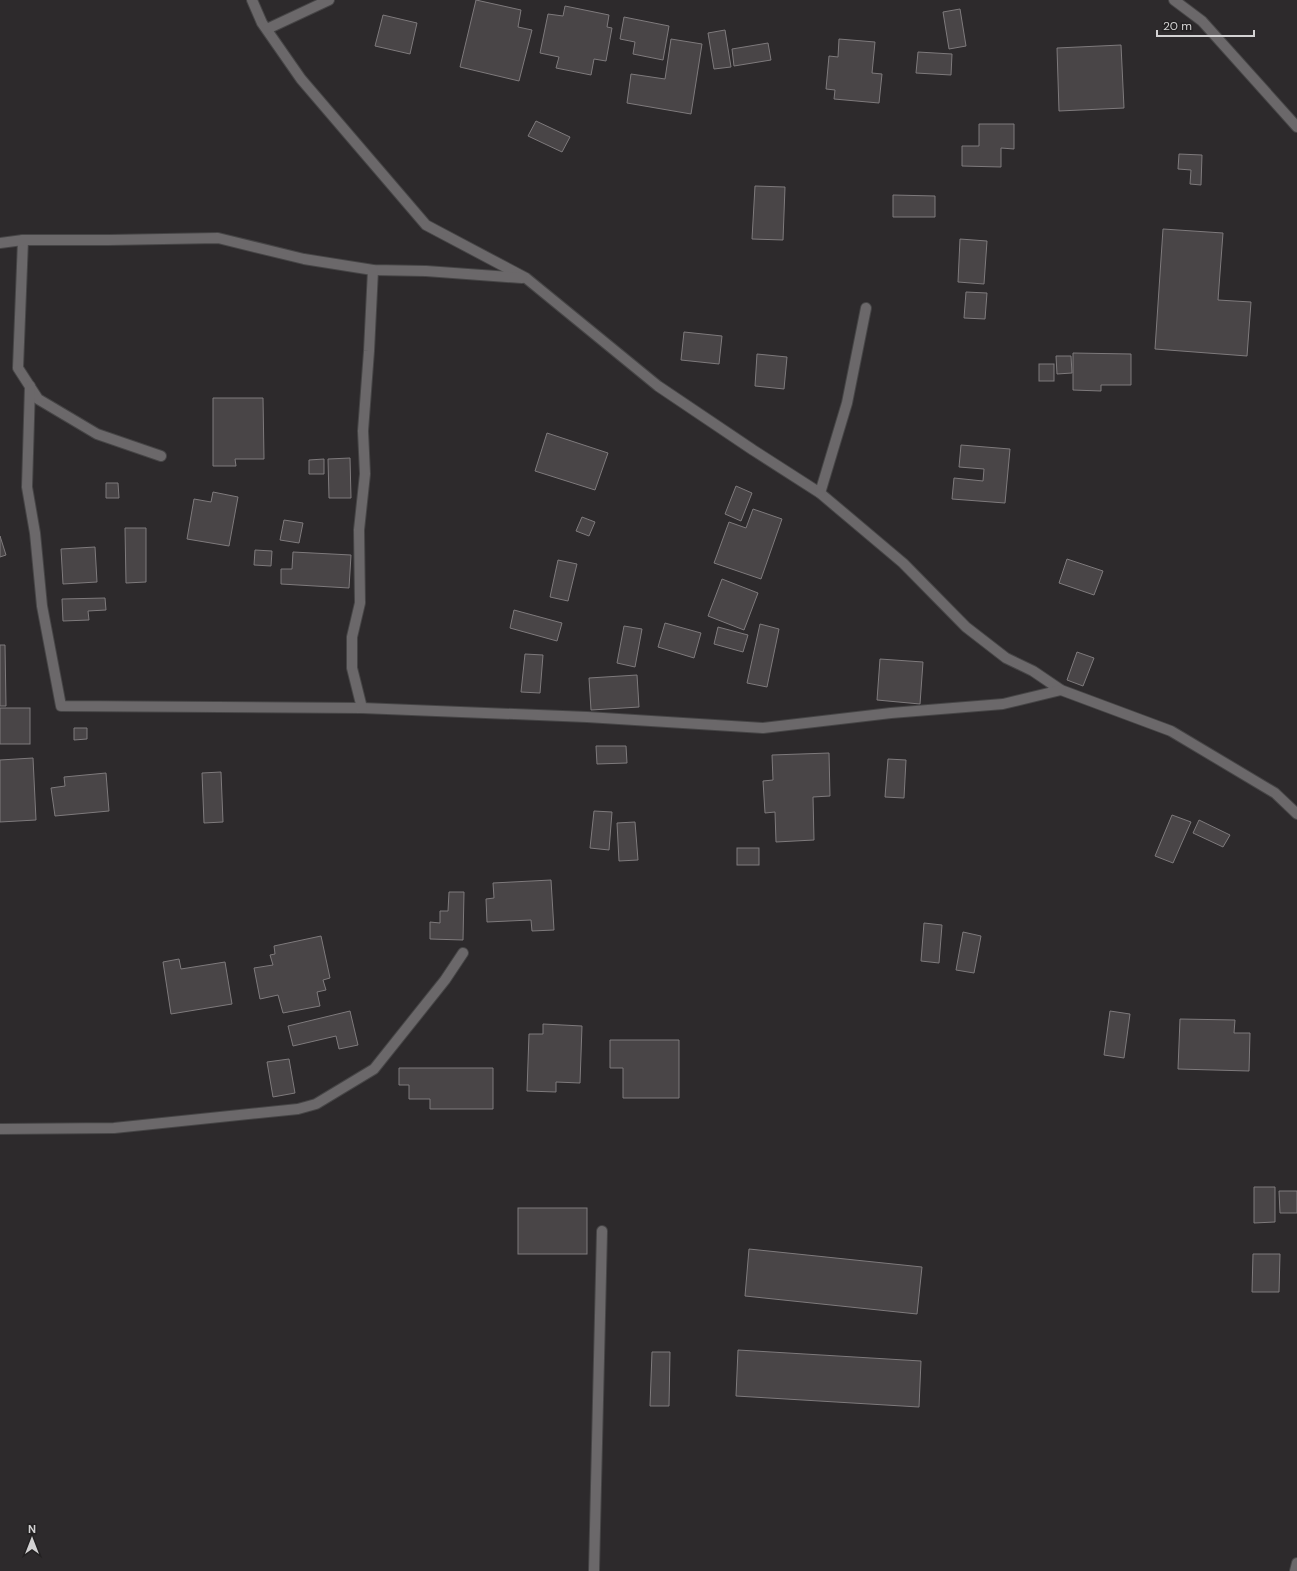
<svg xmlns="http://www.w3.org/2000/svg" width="1297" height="1571" viewBox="0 0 1297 1571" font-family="'DM Sans',sans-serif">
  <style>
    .building { fill: #494547; stroke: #7e7a7c }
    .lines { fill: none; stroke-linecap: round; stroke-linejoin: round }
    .lane-casing { stroke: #464546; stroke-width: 12 }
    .street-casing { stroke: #464546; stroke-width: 12 }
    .lane { stroke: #6b686a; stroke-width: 10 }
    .street { stroke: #6b686a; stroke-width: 10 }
  </style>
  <rect width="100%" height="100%" fill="#2d2a2c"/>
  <!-- building -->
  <g class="building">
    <path d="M476,0l45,10 -3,17 14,3 -13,51 -59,-14z"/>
    <path d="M565,6l44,9 -2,12 5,1 -6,33 -12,-2 -3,16 -35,-7 3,-11 -19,-4 8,-39 15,2z"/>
    <path d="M960,9l6,37 -17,3 -6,-37z"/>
    <path d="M383,15l34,8 -7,31 -35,-8z"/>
    <path d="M624,17l45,9 -6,34 -30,-6 2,-12 -15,-3z"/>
    <path d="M725,30l6,37 -17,2 -6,-36z"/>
    <path d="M671,39l31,5 -11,70 -64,-11 4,-29 34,5z"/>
    <path d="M839,39l36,3 -3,31 10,1 -3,29 -45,-4 1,-9 -9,-1 3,-33 9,1z"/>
    <path d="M768,43l3,17 -37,6 -2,-17z"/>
    <path d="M1121,45l3,63 -65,3 -2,-63z"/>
    <path d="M918,52l34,2 -1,21 -35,-2z"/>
    <path d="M536,121l34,16 -8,15 -34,-16z"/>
    <path d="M979,124h35v25l-13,-1v19l-39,-1v-20h17z"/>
    <path d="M1179,154l23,1 -1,30 -11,-1 1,-14 -13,-1z"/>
    <path d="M755,186l30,1 -2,53 -31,-1z"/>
    <path d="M893,195l42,1v21h-42z"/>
    <path d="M1163,229l60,4 -5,67 33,2 -4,54 -92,-7z"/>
    <path d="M960,239l27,2 -3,43 -26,-2z"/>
    <path d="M966,292l21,1 -2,26 -21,-1z"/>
    <path d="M684,332l38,4 -3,28 -38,-4z"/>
    <path d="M1073,353l58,1v31h-30v6l-28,-1z"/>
    <path d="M757,354l30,3 -3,32 -29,-3z"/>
    <path d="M1056,356h15l1,17 -15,1z"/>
    <rect x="1039" y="364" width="15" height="17"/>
    <path d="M213,398h50l1,61h-29l1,7h-23z"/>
    <path d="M547,433l61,20 -13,37 -60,-19z"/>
    <path d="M961,445l49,4 -5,54 -53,-4 2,-21 29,3 1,-12 -25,-2z"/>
    <path d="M350,458l1,40h-22l-1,-39z"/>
    <path d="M324,459v15h-15v-14z"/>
    <path d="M106,483h12l1,15h-13z"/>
    <path d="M736,486l16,7 -11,28 -16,-7z"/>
    <path d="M213,492l25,5 -9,49 -42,-7 7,-40 17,3z"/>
    <path d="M753,509l29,10 -21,60 -47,-16 15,-41 17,6z"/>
    <path d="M582,517l13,5 -6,14 -13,-5z"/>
    <path d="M284,520l19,3 -4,20 -19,-3z"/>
    <path d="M125,528h21v54l-20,1z"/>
    <path d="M0,536l6,19 -6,2z"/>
    <path d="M95,547l2,35 -34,2 -2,-35z"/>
    <path d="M255,550l17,1 -1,15 -17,-1z"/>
    <path d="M293,552l58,3 -2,33 -68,-4v-15h11z"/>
    <path d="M1067,559l36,12 -9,24 -35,-12z"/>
    <path d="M558,560l19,4 -9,37 -18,-4z"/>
    <path d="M722,579l36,14 -14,37 -36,-14z"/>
    <path d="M105,598l1,12 -18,1 1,9 -26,1 -1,-22z"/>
    <path d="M514,610l48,13 -5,18 -47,-13z"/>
    <path d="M665,623l36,10 -7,25 -36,-11z"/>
    <path d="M760,624l19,5 -12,58 -20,-4z"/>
    <path d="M624,626l18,3 -7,38 -18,-4z"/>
    <path d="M718,627l30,8 -5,17 -29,-8z"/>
    <path d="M0,645h5l1,61h-6z"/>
    <path d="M1077,652l17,6 -11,28 -16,-6z"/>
    <path d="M525,654l18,1 -3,38 -19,-1z"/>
    <path d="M880,659l43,3 -3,42 -43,-4z"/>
    <path d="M637,675l2,32 -48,3 -2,-32z"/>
    <rect x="0" y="708" width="30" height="36"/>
    <path d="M74,728h13v11l-13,1z"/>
    <path d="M596,746h30l1,17 -30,1z"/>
    <path d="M829,753l1,43 -17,1 1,43 -38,2 -1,-30 -10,1 -2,-32 10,-1 -1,-25z"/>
    <path d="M33,758l3,62 -36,2v-62z"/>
    <path d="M888,759l18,1 -2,38 -19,-1z"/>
    <path d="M221,772l2,50 -19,1 -2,-50z"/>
    <path d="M106,773l3,38 -54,5 -4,-28 14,-2 -1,-9z"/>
    <path d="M594,811l18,1 -3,38 -19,-2z"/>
    <path d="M1172,815l19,7 -18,41 -18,-7z"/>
    <path d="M1199,820l31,15 -7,12 -30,-14z"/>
    <path d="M635,822l3,38 -19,1 -2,-38z"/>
    <rect x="737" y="848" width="22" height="17"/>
    <path d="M551,880l3,50 -22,1 -1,-11 -44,2 -1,-23 8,-1 -1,-15z"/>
    <path d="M449,892h15l-1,48 -33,-1v-17l10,1v-12h8z"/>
    <path d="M924,923l18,2 -3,38 -18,-2z"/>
    <path d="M963,932l18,4 -7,37 -18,-3z"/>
    <path d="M321,936l9,42 -7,2 3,10 -9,2 3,14 -37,7 -5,-18 -18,4 -6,-31 19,-3 -3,-10 5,-1 -1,-8z"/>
    <path d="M179,959l2,10 44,-7 7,42 -61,10 -8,-52z"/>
    <path d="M350,1011l8,34 -19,4 -3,-13 -43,10 -5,-20z"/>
    <path d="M1110,1011l20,3 -6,44 -20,-3z"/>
    <path d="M1180,1019l55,1 -1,13h16l-1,38 -71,-2z"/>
    <path d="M543,1024l39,2 -2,57 -24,-1v10l-29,-1 2,-57h14z"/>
    <path d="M610,1040h69v58h-56v-30h-13z"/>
    <path d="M289,1059l6,34 -22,4 -6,-35z"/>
    <path d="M399,1068h94v41h-63v-10h-21v-14h-10z"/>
    <path d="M1254,1187h21v35l-21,1z"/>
    <path d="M1279,1191h18v22h-17z"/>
    <rect x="518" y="1208" width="69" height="46"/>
    <path d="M749,1249l173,18 -5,47 -172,-18z"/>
    <path d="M1253,1254h27l-1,38h-27z"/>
    <path d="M738,1350l183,11 -2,46 -183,-11z"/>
    <path d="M652,1352h18l-1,54h-19z"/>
  </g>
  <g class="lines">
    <defs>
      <path id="lane" d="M594,1571l8,-340"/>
      <g id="street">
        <path d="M252,0l10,23 39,56 125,146 100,53 132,108 95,64 67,43 83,70 63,64 40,31 27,13 28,19 110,41 104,62 22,21"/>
        <path d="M1174,0l28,21 95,106"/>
        <path d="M267,29l62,-29"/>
        <path d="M23,240l-5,128 20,31 59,35 64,22"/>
        <path d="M0,243l23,-3h86l109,-2 86,21 69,11 53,1 96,7"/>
        <path d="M30,386l-3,101 8,46 7,73 19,100 301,2 225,9 176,11 128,-15 112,-9 58,-14"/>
        <path d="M820,493l27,-90 19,-95"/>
        <path d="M362,708l-10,-40v-31l8,-34 -1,-73 6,-56 -2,-43 6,-80 4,-81"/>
        <path d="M0,1129l114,-1 184,-19 18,-5 58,-35 71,-89 18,-27"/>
        <path d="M1295,1571l2,-8"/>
      </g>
    </defs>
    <!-- lane casing -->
    <use href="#lane" class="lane-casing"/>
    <!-- street casing -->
    <use href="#street" class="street-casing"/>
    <!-- lane -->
    <use href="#lane" class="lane"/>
    <!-- street -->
    <use href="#street" class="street"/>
  </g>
  <!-- north arrow -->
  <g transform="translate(32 1539)" stroke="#232122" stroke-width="3" paint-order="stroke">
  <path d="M0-3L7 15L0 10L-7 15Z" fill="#d3d2d3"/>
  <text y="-6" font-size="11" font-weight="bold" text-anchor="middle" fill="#d3d2d3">N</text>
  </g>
  <!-- scale -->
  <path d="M1157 30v6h97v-6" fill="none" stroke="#d3d2d3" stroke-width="2"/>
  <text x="1163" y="30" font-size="12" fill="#d3d2d3" stroke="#232122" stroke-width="3" paint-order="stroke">20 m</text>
</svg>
